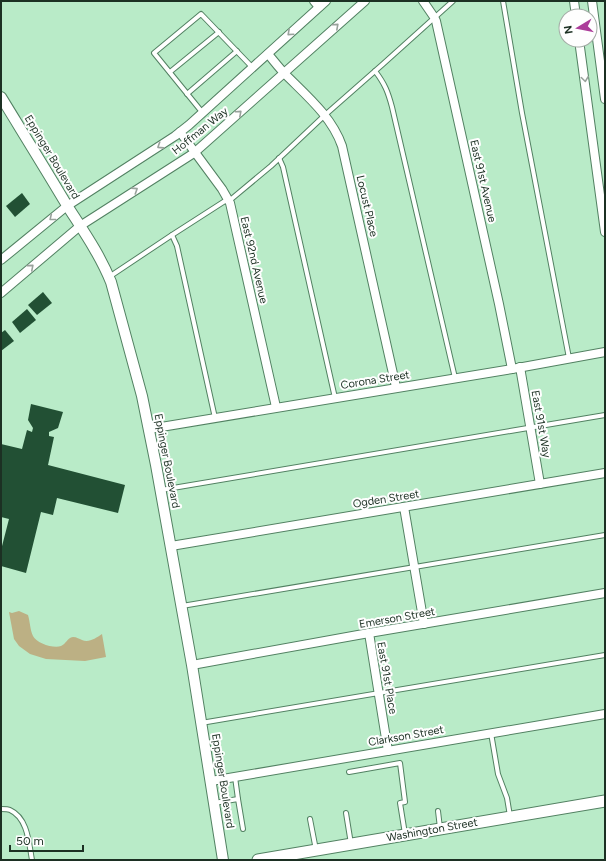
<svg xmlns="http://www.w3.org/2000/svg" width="606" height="861" viewBox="0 0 606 861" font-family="Figtree,sans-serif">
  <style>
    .green { fill: #bcb084 }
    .building { fill: #225034 }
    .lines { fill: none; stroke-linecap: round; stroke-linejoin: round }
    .service-casing { stroke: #528162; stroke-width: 6 }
    .minor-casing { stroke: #528162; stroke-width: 10 }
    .tertiary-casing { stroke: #528162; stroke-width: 12 }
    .secondary-casing { stroke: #528162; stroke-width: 13 }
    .service { stroke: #fff; stroke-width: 4 }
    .minor { stroke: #fff; stroke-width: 8 }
    .tertiary { stroke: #fff; stroke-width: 10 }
    .secondary { stroke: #fff; stroke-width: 11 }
    .oneway { stroke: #99a29c }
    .labels { text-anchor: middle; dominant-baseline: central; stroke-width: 4; stroke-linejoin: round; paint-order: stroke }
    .street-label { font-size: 11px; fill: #1c3023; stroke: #fefefe }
  </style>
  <rect width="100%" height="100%" fill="#b9ebc8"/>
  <!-- green -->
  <path class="green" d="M19,611l9,4c2,6 2,15 5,21 3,7 21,13 28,10 5,-2 6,-8 12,-9 4,0 6,2 9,3 7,3 14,-2 20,-6l4,23 -21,4 -39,-2 -16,-5 -11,-8 -5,-7 -5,-27 3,1z"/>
  <!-- building -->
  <g class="building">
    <path d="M22,193l8,11 -15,13 -9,-11z"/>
    <path d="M43,292l9,11 -15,12 -9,-10z"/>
    <path d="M27,309l9,11 -16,13 -8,-11z"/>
    <path d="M5,330l9,11 -13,10v-18z"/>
    <path d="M31,404l32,8 -5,16 -9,4v4l5,1 -6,28 77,20 -7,28 -61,-15 -4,17 -12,-3 -15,61 -25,-7v-16l8,-31 -8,-2v-73l21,5 5,-19 5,2 1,-4 -5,-8z"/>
  </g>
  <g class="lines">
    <defs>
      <g id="service">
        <path d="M503,1l19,112 47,245"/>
        <path d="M375,71c10,13 13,21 17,36l63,271"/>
        <path d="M170,72l49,-40"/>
        <path d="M187,94l50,-43"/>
        <path d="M202,112l-48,-59 47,-39 51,53"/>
        <path d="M279,158l4,9 52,231"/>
        <path d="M229,201l42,-35 54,-51 58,-51 70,-63"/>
        <path d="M172,235l5,11 38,172"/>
        <path d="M109,277l63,-42 56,-36"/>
        <path d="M161,490l444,-75"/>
        <path d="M182,606l423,-71"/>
        <path d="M201,723l404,-68"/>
        <path d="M491,733l7,41 9,24 3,18"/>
        <path d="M349,772l51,-9 5,39 -5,1 5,31"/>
        <path d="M235,777l3,22"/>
        <path d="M214,803l24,-4 5,30"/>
        <path d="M1,809c3,0 7,0 9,1 18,8 19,34 22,50"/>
        <path d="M438,811l2,17"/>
        <path d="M346,813l5,31"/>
        <path d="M310,819l6,31"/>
      </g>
      <g id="minor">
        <path d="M314,1l5,6"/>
        <path d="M423,1l11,16 2,4 63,283 13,65"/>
        <path d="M574,1l2,15"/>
        <path d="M592,1l13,98"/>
        <path d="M579,40l26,192"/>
        <path d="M268,54c6,7 11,14 18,21 21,21 46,42 56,71l54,241"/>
        <path d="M180,132l42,57 8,14 46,204"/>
        <path d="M1,260l66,-54 108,-70 14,-11 137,-124"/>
        <path d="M1,293l79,-67 114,-73 171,-152"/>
        <path d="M520,367l20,117"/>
        <path d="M149,429l363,-60 93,-17"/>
        <path d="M404,507l20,117"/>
        <path d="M171,546l434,-73"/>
        <path d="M369,633l19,118"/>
        <path d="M192,665l177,-32 236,-40"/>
        <path d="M211,781l394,-67"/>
      </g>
      <path id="tertiary" d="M1,97c22,36 45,73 67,110 16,25 32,48 43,75l31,114 14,69 36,200 31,195"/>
      <path id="secondary" d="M258,860l347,-59"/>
    </defs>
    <!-- service casing -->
    <use href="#service" class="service-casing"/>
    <!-- minor casing -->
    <use href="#minor" class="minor-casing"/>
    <!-- tertiary casing -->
    <use href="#tertiary" class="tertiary-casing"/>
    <!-- secondary casing -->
    <use href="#secondary" class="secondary-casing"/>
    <!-- service -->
    <use href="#service" class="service"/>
    <!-- minor -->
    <use href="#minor" class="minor"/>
    <!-- tertiary -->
    <use href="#tertiary" class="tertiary"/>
    <!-- secondary -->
    <use href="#secondary" class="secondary"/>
  </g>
  <!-- one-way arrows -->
  <defs><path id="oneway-chevron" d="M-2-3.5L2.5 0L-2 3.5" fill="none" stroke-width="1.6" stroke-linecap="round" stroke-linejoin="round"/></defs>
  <g class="oneway">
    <use href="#oneway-chevron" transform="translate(336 26) rotate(-42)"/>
    <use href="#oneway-chevron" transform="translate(290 33) rotate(138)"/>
    <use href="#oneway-chevron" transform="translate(585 79) rotate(82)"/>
    <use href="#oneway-chevron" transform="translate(239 113) rotate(-42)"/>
    <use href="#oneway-chevron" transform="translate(160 146) rotate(147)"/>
    <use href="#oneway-chevron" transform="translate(135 190) rotate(-33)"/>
    <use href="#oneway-chevron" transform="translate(52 218) rotate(141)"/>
    <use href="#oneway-chevron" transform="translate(31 267) rotate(-41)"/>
  </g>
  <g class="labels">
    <!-- street labels -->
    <g class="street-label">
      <text transform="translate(200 131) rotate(-39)">Hoffman Way</text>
      <text transform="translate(52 157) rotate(59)">Eppinger Boulevard</text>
      <text transform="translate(483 181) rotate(77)">East 91st Avenue</text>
      <text transform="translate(367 206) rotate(77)">Locust Place</text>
      <text transform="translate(254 260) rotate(77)">East 92nd Avenue</text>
      <text transform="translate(375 380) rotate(-9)">Corona Street</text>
      <text transform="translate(541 424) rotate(80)">East 91st Way</text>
      <text transform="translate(167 461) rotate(79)">Eppinger Boulevard</text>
      <text transform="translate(386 499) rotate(-9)">Ogden Street</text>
      <text transform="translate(397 618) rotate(-10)">Emerson Street</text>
      <text transform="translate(387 678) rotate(80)">East 91st Place</text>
      <text transform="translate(406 736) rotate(-10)">Clarkson Street</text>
      <text transform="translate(223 781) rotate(81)">Eppinger Boulevard</text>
      <text transform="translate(432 830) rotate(-10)">Washington Street</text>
    </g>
  </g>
  <!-- border -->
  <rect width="606" height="861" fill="none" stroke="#1c3023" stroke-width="4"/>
  <!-- north arrow -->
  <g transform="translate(578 28) rotate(260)"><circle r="19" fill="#fefefe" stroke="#a4aca6"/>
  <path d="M0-3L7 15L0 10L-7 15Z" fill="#ac3d9a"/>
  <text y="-6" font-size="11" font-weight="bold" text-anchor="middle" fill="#1c3023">N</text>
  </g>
  <!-- scale -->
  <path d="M10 845v6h73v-6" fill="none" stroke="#1c3023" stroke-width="2"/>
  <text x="16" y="845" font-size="12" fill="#1c3023" stroke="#fefefe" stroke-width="3" paint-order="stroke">50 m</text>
</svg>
